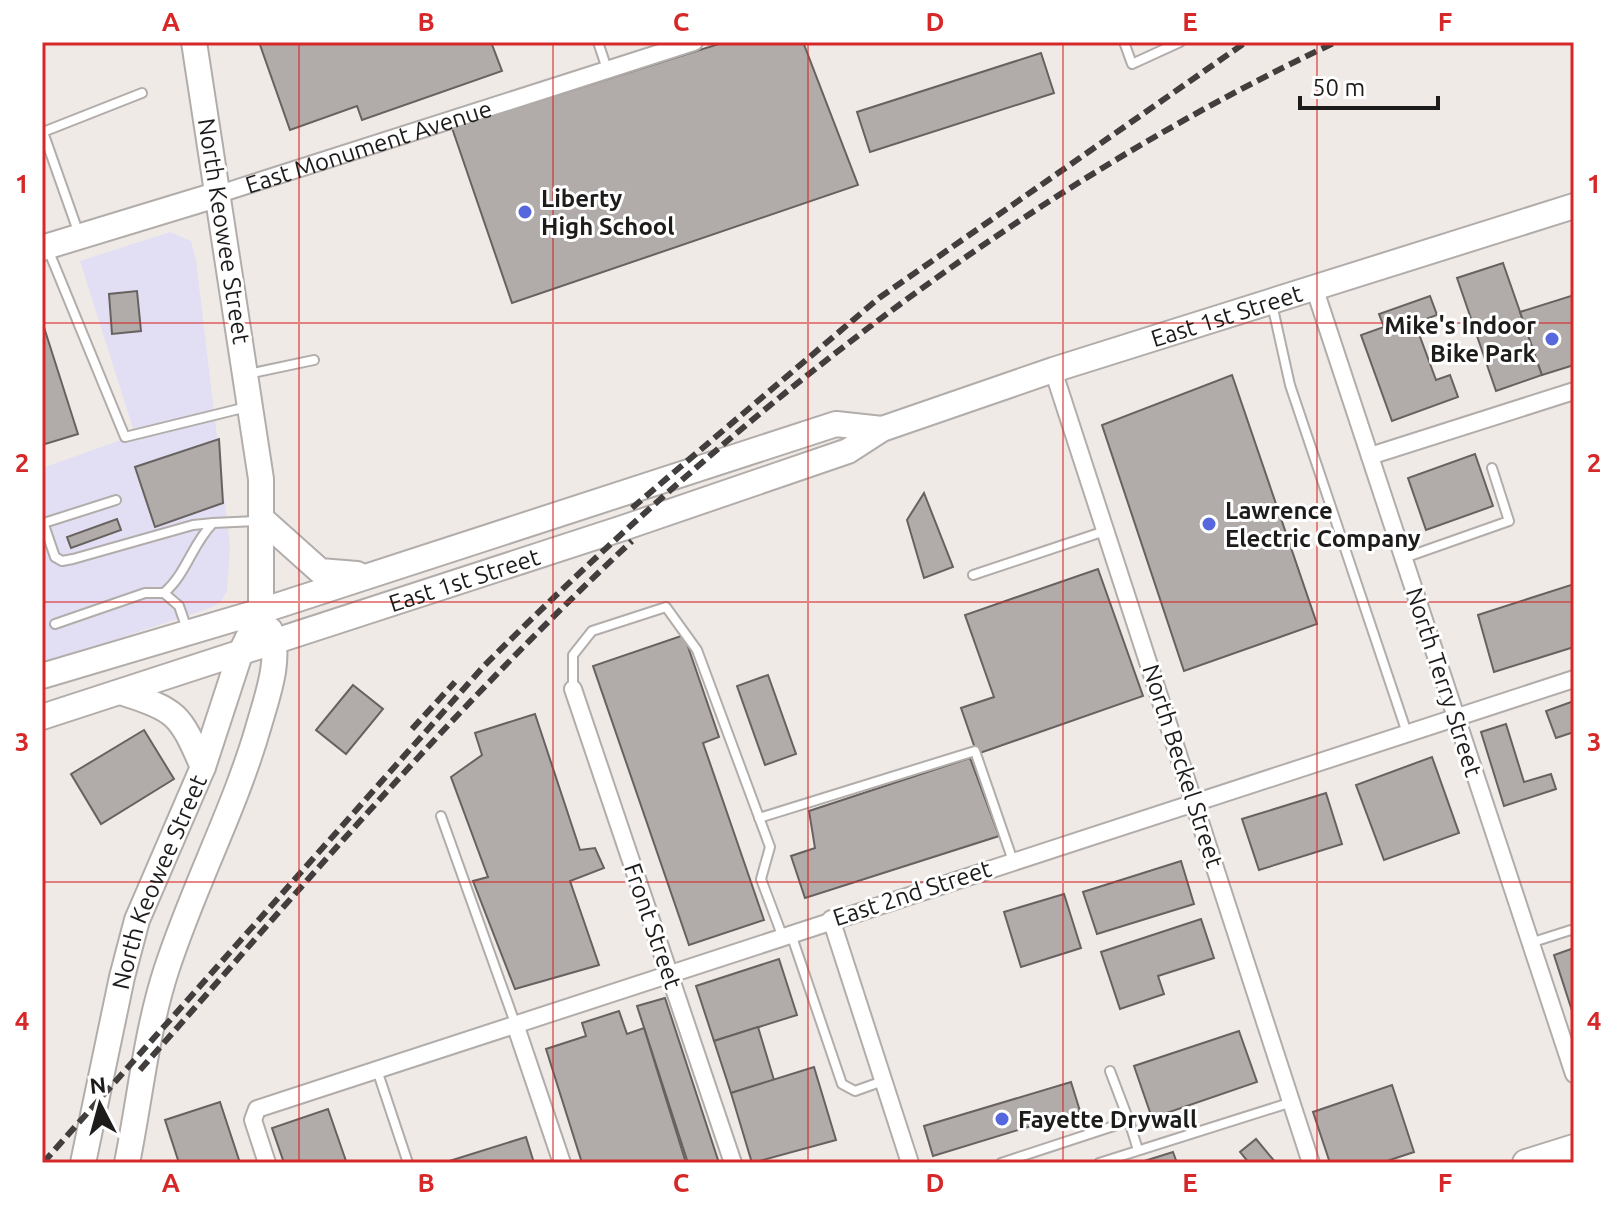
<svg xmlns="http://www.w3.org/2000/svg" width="1616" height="1205" viewBox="0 0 1616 1205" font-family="Ubuntu,sans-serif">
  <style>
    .commercial { fill: #e2dff5 }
    .building { fill: #b1aca9; stroke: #67625f; stroke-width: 2 }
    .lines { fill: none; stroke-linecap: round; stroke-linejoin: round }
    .lane-casing { stroke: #b2adaa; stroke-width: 12 }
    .street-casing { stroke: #b2adaa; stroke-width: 20 }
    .secondary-casing { stroke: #b2adaa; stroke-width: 28 }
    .primary-casing { stroke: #b2adaa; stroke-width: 30 }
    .lane { stroke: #fff; stroke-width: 8 }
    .street { stroke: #fff; stroke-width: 16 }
    .secondary { stroke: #fff; stroke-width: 24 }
    .primary { stroke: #fff; stroke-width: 26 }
    .rail { stroke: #413e3d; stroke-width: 6; stroke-dasharray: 12 6; stroke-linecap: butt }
    .grid { fill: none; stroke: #d62828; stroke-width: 2; stroke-opacity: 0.55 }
    .poi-dot { fill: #5768de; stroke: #fff; stroke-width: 3 }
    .labels { text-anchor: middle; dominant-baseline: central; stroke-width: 6; stroke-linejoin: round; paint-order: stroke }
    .street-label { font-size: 24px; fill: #1e1c1b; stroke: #fff }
    .poi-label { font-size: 24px; font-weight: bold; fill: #1e1c1b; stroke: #fff; text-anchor: start }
    .neatline { fill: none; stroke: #d62828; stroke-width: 3 }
    .grid-label { font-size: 26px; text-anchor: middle; font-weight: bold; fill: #d62828 }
  </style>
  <rect width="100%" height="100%" fill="#f0eae7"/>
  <!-- commercial -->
  <path class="commercial" d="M170,232l21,9 5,19 34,286 -3,45 -7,12 -13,6 -165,55v-196l93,-33 -55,-174z"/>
  <!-- building -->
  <g class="building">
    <path d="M259,42h232l11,29 -140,49 -5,-14 -67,24z"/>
    <path d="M725,42h78l55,143 -346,118 -60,-175z"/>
    <path d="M1041,53l13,40 -184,59 -13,-40z"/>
    <path d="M1503,263l39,112 -46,16 -39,-113z"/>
    <path d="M137,291l4,40 -29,3 -3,-40z"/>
    <path d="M1574,295v70l-32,10 -22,-63z"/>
    <path d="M1430,296l7,19 -22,8 21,57 14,-5 8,22 -66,24 -31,-86 23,-8 -5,-13z"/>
    <path d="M42,321l36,113 -36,11z"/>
    <path d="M1232,375l85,249 -133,47 -82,-246z"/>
    <path d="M219,439l4,64 -68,24 -20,-60z"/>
    <path d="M1475,454l18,52 -67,24 -18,-52z"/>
    <path d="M924,493l29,74 -29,11 -17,-58z"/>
    <path d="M117,519l4,11 -50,18 -4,-11z"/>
    <path d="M1098,569l45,127 -166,58 -16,-46 33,-11 -29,-82z"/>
    <path d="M1574,584v63l-80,25 -16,-57z"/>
    <path d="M684,635l35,102 -16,6 61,177 -75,25 -96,-279z"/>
    <path d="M768,675l28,79 -31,11 -28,-79z"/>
    <path d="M353,685l30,24 -37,45 -30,-24z"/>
    <path d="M1574,701v31l-18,6 -10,-27z"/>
    <path d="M535,714l45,136 15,-2 9,20 -34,13 29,84 -84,24 -42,-108 15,-4 -37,-100 31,-22 -7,-22z"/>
    <path d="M1506,724l18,58 27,-8 5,15 -52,17 -23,-74z"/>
    <path d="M144,730l30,49 -73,45 -30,-50z"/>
    <path d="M1432,757l27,76 -75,27 -28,-75z"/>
    <path d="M970,758l29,78 -194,62 -14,-42 24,-8 -6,-37z"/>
    <path d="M1326,793l16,51 -83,26 -17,-51z"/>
    <path d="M1181,861l13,43 -97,30 -14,-42z"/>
    <path d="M1064,894l17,54 -60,19 -17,-55z"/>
    <path d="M1201,919l13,39 -56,18 6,18 -44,15 -19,-57z"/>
    <path d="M1574,948v69l-20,-62z"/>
    <path d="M779,959l18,56 -83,26 -18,-55z"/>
    <path d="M665,998l54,165h-31l-51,-157z"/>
    <path d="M619,1011l8,23 17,-6 42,135h-104l-36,-114 40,-13 -4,-13z"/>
    <path d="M758,1027l16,53 -43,13 -17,-52z"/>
    <path d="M1239,1031l18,51 -105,36 -18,-52z"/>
    <path d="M814,1067l22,73 -84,23 -21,-70z"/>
    <path d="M1071,1082l9,29 -147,45 -9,-30z"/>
    <path d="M1392,1085l22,67 -33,11h-51l-17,-51z"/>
    <path d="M220,1102l20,61h-61l-14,-43z"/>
    <path d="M328,1109l18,52 -62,2 -12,-35z"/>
    <path d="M526,1137l8,26h-91z"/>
    <path d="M1256,1139l20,24h-27l-9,-11z"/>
    <path d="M1173,1152l4,11h-36v-1z"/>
  </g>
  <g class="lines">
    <defs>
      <g id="lane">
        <path d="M598,42l9,27"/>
        <path d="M1124,42l8,22 48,-22"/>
        <path d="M79,234l-36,-102 99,-39"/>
        <path d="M47,247l78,190 122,-30"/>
        <path d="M1272,304l18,81 117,348"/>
        <path d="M248,374l66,-14"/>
        <path d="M116,500l-69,22 -3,3 11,32 7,4 11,-2 120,-34 20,-2"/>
        <path d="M1404,558l105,-37 -17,-53"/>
        <path d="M973,575l132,-44"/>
        <path d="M164,593c23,-20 28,-49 49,-70l44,-2"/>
        <path d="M55,624l90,-31h19l15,13 9,26"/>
        <path d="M573,689v-34l19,-24 74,-24 31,43 73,197 -9,32 21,56"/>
        <path d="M441,816l74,207"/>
        <path d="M759,818l216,-67 38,110"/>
        <path d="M791,934l51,150 13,7 28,-10"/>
        <path d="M1530,943l44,-14"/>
        <path d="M377,1070l31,93"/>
        <path d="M1110,1071l19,50"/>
        <path d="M1001,1163l128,-42 9,29"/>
        <path d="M1099,1163l193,-61"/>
      </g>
      <g id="street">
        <path id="s1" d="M216,195l478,-153"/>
        <path d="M1315,290l259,784"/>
        <path d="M1053,370l258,793"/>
        <path d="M1370,456l204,-65"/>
        <path d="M573,689l160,474"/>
        <path d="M831,919l79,244"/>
        <path d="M515,1024l47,139"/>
        <path d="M267,1163l-14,-43 4,-11 1317,-430"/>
      </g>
      <g id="secondary">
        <path d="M42,248l174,-53"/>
        <path d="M263,520l57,51 37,3"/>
        <path d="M42,676l219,-65 575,-187 46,5"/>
        <path d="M121,692c57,19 58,21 82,75"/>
        <path id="s2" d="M42,717l581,-189 225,-77 34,-22 171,-59 521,-164"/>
        <path id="s3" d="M83,1163l39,-186 15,-57 66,-153 37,-113 21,-43v-132l-67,-437"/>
        <path d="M127,1163c13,-64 19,-130 39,-192 27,-84 69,-162 93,-246 8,-28 23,-68 11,-95"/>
      </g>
      <path id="primary" d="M1526,1163l48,-15"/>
    </defs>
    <!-- lane casing -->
    <use href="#lane" class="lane-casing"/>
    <!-- street casing -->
    <use href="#street" class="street-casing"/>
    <!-- secondary casing -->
    <use href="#secondary" class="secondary-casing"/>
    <!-- primary casing -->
    <use href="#primary" class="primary-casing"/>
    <!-- lane -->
    <use href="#lane" class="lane"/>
    <!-- street -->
    <use href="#street" class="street"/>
    <!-- secondary -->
    <use href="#secondary" class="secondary"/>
    <!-- primary -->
    <use href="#primary" class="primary"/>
    <!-- rail -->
    <g class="rail">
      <path d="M632,508l247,-210 367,-256"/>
      <path d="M412,729l43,-47"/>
      <path d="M140,1070c159,-180 316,-365 492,-529"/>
      <path d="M43,1163l441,-497c248,-249 532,-474 852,-624"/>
    </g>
  </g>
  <!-- grid -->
  <path class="grid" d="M299,42v1121M553,42v1121M808,42v1121M1063,42v1121M1317,42v1121M42,323h1532M42,602h1532M42,882h1532"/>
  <!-- markers -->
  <g class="poi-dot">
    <circle cx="525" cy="212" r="8"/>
    <circle cx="1552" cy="339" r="8"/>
    <circle cx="1209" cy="524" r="8"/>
    <circle cx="1002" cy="1119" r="8"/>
  </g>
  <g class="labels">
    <!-- street labels -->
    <g class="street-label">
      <text stroke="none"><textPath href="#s1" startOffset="160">East Monument Avenue</textPath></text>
      <text transform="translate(224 231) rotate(81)">North Keowee Street</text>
      <text stroke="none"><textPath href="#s2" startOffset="1252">East 1st Street</textPath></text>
      <text stroke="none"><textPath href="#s2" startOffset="444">East 1st Street</textPath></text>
      <text transform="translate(1444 682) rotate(72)">North Terry Street</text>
      <text transform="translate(1183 766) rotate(72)">North Beckel Street</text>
      <text stroke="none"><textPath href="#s3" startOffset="292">North Keowee Street</textPath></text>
      <text transform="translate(912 893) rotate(-18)">East 2nd Street</text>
      <text transform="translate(653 926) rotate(71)">Front Street</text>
    </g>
    <!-- poi labels -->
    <g class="poi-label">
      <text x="541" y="198">Liberty<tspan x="541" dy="28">High School</tspan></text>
      <text x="1536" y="325" text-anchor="end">Mike's Indoor<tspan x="1536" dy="28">Bike Park</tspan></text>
      <text x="1225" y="510">Lawrence<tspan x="1225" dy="28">Electric Company</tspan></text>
      <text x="1018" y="1119">Fayette Drywall</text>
    </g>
  </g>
  <!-- border -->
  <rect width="1616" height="1205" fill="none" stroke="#ffffff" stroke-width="88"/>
  <!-- north arrow -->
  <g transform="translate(100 1105) rotate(354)" stroke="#ffffff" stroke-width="6" paint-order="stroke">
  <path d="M0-6L14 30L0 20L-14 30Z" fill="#1e1c1b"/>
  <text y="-12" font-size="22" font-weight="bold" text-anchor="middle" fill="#1e1c1b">N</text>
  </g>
  <!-- scale -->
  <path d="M1300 96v12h138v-12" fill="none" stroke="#1e1c1b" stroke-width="4"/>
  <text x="1312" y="96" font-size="24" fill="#1e1c1b" stroke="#ffffff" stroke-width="6" paint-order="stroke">50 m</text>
  <rect x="44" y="44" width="1528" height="1117" class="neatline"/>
  <g class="grid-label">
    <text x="171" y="31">A</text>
    <text x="426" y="31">B</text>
    <text x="681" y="31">C</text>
    <text x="935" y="31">D</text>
    <text x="1190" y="31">E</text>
    <text x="1445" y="31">F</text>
    <text x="22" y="193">1</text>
    <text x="1594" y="193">1</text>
    <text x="22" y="472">2</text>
    <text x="1594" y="472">2</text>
    <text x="22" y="751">3</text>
    <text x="1594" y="751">3</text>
    <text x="22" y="1030">4</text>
    <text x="1594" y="1030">4</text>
    <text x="171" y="1192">A</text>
    <text x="426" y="1192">B</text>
    <text x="681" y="1192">C</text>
    <text x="935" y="1192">D</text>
    <text x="1190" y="1192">E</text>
    <text x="1445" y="1192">F</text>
  </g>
</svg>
